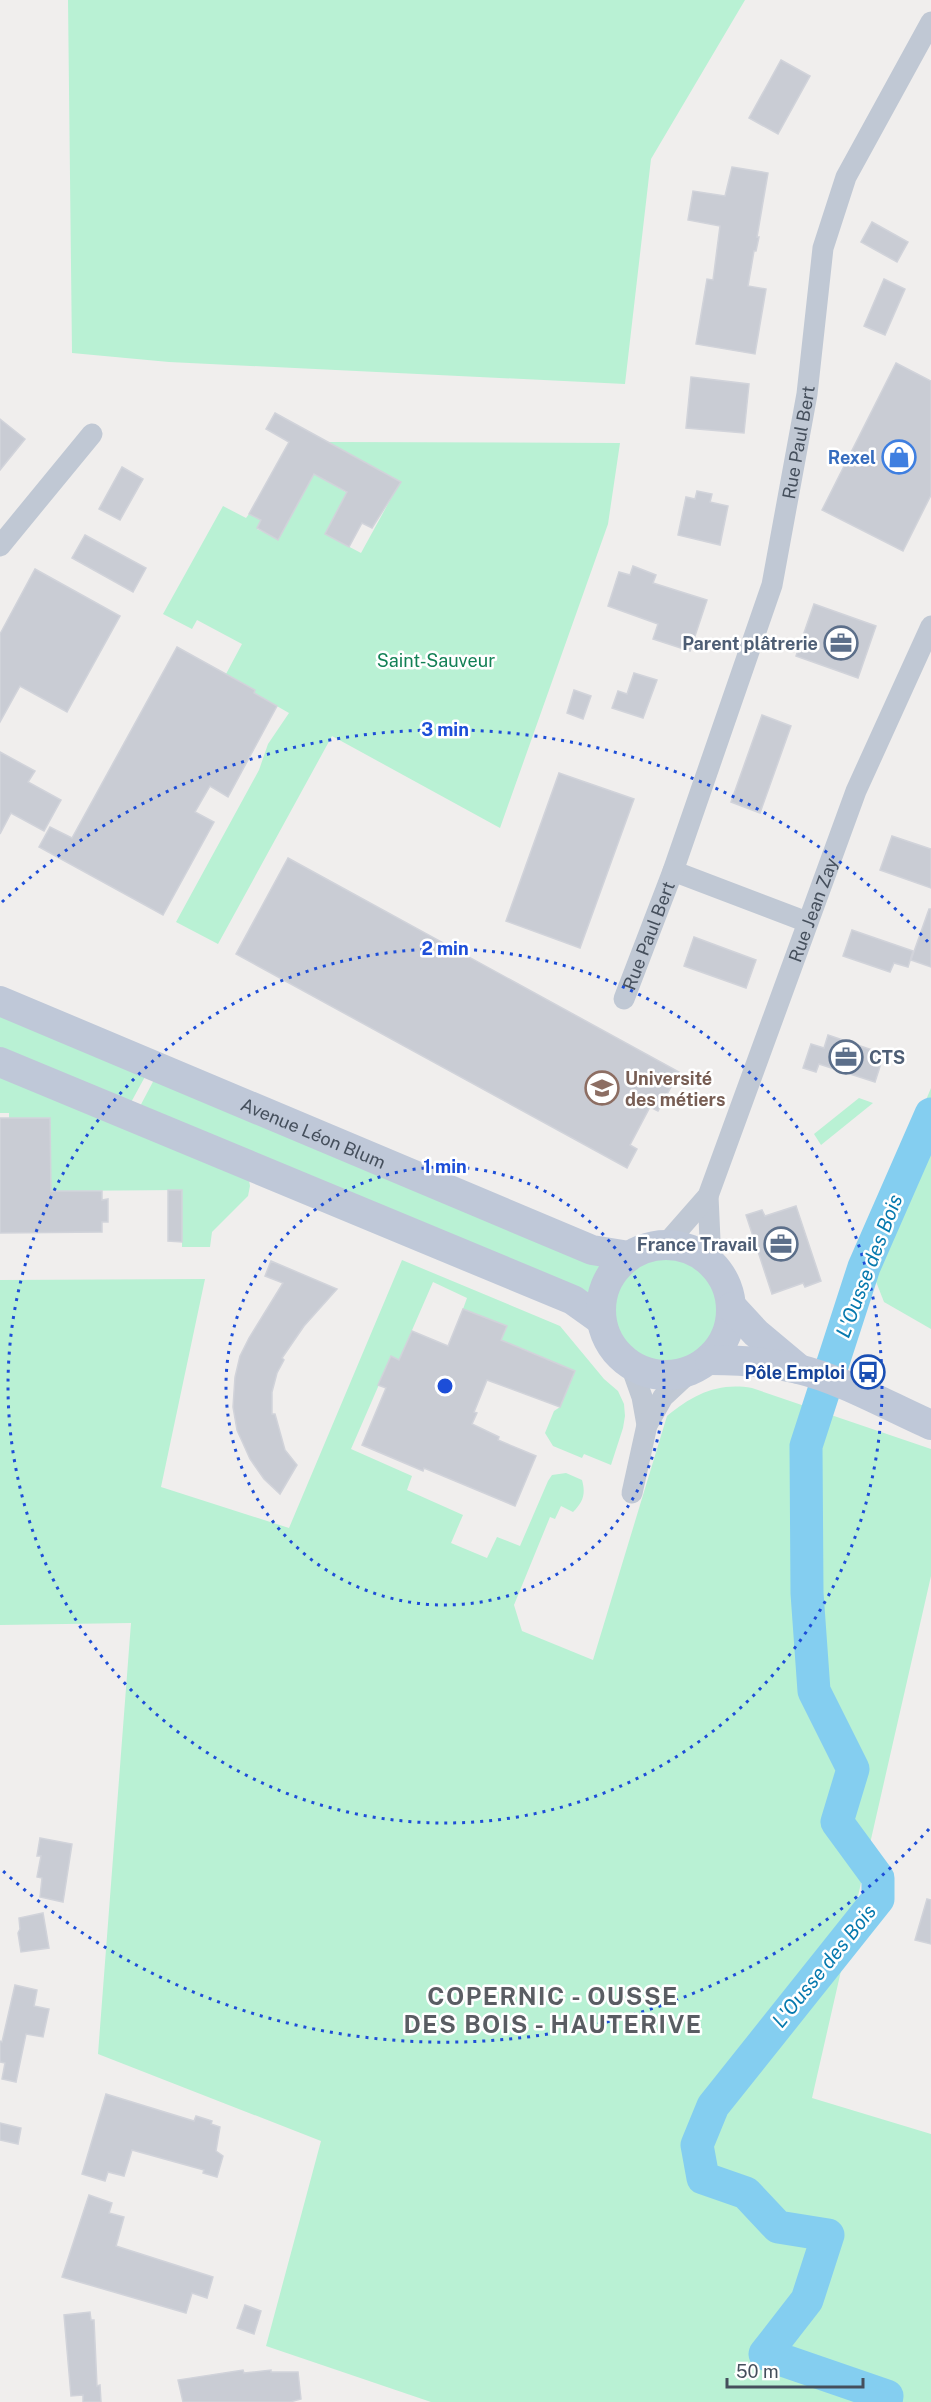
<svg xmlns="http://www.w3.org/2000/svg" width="931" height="2402" viewBox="0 0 931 2402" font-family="'Public Sans',sans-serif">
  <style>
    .green { fill: #b9f1d4 }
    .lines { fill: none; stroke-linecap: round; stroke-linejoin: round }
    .river { stroke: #84cef0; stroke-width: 33 }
    .building { fill: #c9ccd4; stroke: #d1d3da; stroke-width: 1.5 }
    .street { stroke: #c0c8d4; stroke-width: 21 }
    .secondary { stroke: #bfc8d8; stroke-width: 30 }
    .ring { fill: none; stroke: #1d4ed8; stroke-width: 3; stroke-dasharray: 3 6 }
    .labels { text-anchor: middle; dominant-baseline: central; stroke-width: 5; stroke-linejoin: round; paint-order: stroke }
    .street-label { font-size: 18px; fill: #454f5c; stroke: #fff }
    .shop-label { font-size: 18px; font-weight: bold; fill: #366cbe; stroke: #fff; text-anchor: end }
    .service-label { font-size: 18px; font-weight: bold; fill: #4e5e75; stroke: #fff; text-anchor: end }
    .park-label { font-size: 18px; fill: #128055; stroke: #fff }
    .education-label { font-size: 18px; font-weight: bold; fill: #785e54; stroke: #fff; text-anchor: start }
    .transit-label { font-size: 18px; font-weight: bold; fill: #164399; stroke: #fff; text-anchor: end }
    .water-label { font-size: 20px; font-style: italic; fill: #0679ae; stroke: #fff }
    .district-label { font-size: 24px; font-weight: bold; letter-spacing: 1.5px; fill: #5a5d63; stroke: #fff }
    .centre { fill: #1d4ed8; stroke: #fff; stroke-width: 3 }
    .ring-label { font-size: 18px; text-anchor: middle; font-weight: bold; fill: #1d4ed8; stroke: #fff; stroke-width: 5; stroke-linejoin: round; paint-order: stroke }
  </style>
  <rect width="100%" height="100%" fill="#f0eeed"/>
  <!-- green -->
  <g class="green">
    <path d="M68,0h677l-94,159 -26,225 -456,-22 -97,-9z"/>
    <path d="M327,442l293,1 -12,81 -108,304 -168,-92 -114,208 -42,-22 83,-152 9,-26 21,-31 -35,-20 1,-3 -29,-16 16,-30 -45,-24 -5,9 -29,-15 60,-108 23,12 3,-4 12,6 -4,9 21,10 40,-72 11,15 18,11 -22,41 36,19 39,-71z"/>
    <path d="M0,1011l147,62 -18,33 -129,-54z"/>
    <path d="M0,1073l248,102 2,11 -2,10 -36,36 -2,15h-28v-57l-131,1 -1,-72h-41v-6h-9z"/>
    <path d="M156,1076l447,186 -11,31 -10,-2 -445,-179z"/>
    <path d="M931,1088v241l-47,-27 -9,-23 2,-62z"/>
    <path d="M859,1098l14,5 -52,42 -7,-11z"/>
    <circle cx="665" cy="1311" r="54"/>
    <path d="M402,1260l158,66 44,53 14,12 6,13 1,12 -2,12 -12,37 -27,-11 -2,4 -29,-12 -8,-13 9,-22 6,-4 15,-36 -54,-23 -2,3 -19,-8 7,-17 -44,-17 4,-11 -34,-16 -34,78 -8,-3 -40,92 61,27 -5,14 56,25 -12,28 36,15 10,-21 23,9 28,-65 4,-6 14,-2 16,7c4,14 1,22 -9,32l-12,-6 -6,13 -5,-2 -36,88 8,26 71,29 74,-244c26,-21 50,-34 85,-28l179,61v127l-119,522 119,36v268h-500l-165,-56 55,-205 -223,-87 33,-431 -131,2v-345l205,-1 -44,208 128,41z"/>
  </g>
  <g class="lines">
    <!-- river -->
    <path class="river" d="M886,2402l1,-6 -122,-42 42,-54 21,-65 -50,-8 -32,-34 -43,-15 -6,-33 16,-39 165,-207v-21l-41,-56 16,-53 -39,-78 -7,-98 -1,-147 58,-179 67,-153"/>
  </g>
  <!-- building -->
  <g class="building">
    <path d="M781,60l29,16 -32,58 -29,-16z"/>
    <path d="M732,167l36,6 -11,64h2l-3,14h-2l-6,35 18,3 -11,65 -59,-10 11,-65 6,1 7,-54 -32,-6 5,-29 32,5z"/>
    <path d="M872,222l36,20 -11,20 -36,-20z"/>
    <path d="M884,279l21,10 -20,46 -21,-9z"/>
    <path d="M896,363l35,18v114l-28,56 -81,-41z"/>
    <path d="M691,377l58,7 -5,49 -58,-5z"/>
    <path d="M275,413l126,69 -29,46 -10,-5 -13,24 -24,-13 22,-42 -33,-18 -36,66 -21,-12 4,-8 -12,-6 40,-72 -23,-13z"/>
    <path d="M0,419l25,20 -25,31z"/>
    <path d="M122,467l21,12 -23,41 -21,-11z"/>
    <path d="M697,491l15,3 -2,8 18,4 -8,39 -42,-10 8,-38 9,2z"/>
    <path d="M85,535l61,33 -13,24 -61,-34z"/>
    <path d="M633,566l23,9 -3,8 54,17 -17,51 -37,-12 5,-15 -50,-18 11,-34 11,3z"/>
    <path d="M35,569l85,47 -53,96 -47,-26 -20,36v-88z"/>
    <path d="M814,604l62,22 -18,52 -62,-22z"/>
    <path d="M177,647l78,43 -1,3 23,13 -49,91 -18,-11 -15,26 19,10 -51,93 -124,-68 11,-20 22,11z"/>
    <path d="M634,673l23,7 -14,38 -31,-10 6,-17 9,3z"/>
    <path d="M574,690l17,6 -8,23 -16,-6z"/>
    <path d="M762,715l29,11 -31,87 -29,-11z"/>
    <path d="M0,752l35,19 -7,11 33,18 -17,31 -33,-18 -11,21z"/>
    <path d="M559,773l75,26 -54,149 -74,-27z"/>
    <path d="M892,836l39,13v39l-51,-18z"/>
    <path d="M288,858l391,214 -21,39 -8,-4 -20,38 7,4 -10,19 -391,-214z"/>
    <path d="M929,909h2v58l-20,-7z"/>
    <path d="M852,930l61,21 -5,16 -14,-4 -4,9 -47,-16z"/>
    <path d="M694,937l62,23 -10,28 -62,-22z"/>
    <path d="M828,1035l56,19 -9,28 -56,-18 -3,8 -13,-4 8,-24 13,4z"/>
    <path d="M0,1118h50l1,73h51v9l6,-1v23h-6v10l-102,1z"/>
    <path d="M168,1190h14v52l-14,-1z"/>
    <path d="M796,1206l25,75 -16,6 -2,-4 -31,11 -26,-79 16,-5 3,6z"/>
    <path d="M271,1261l66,28 -33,37 -22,32 2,2 -7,13 -5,19v22h3l10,36 12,15 -17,29 -16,-15 -14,-20 -13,-29 -4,-23 2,-30 5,-21 9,-18 34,-55 -18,-7z"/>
    <path d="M463,1309l44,17 -6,14 74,31 -15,36 -73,-27 -13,32 3,1 -5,11 27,13 -1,3 38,16 -21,50 -91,-38 -1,3 -61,-26 24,-57 -8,-3 13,-29 8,4 13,-29 36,15z"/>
    <path d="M40,1838l32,6 -9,58 -23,-5 2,-19 -5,-1 4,-21h-4z"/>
    <path d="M927,1899l4,1v44l-16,-4z"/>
    <path d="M43,1913l6,35 -28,4 -3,-19 2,-4 -1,-11z"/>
    <path d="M15,1985l22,5 -3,16 15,3 -6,28 -17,-3 -10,48 -14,-3 3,-16 -5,-1v-21l2,1z"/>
    <path d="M106,2094l88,27 2,-5 16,5 -1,3 9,3 -4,24 7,5 -6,21 -14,-4 1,-3 -72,-20 -8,26 -16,-4 -3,9 -23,-7z"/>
    <path d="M0,2123l21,5 -3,16 -18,-4z"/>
    <path d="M89,2195l23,8 -3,10 15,4 -8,29 97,31 -6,21 -15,-5 -6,20 -124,-36z"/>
    <path d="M245,2305l16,6 -7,23 -17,-6z"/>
    <path d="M90,2312l1,8h3l3,66 3,-1 1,17h-18v-7l-12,1 -7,-81z"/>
    <path d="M243,2370l1,3 27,-3v2h27l3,27 -11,3h-107l-5,-22z"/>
  </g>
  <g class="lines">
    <!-- street -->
    <g class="street">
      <path d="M0,546l92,-112"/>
      <path id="s1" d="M807,922l-134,-51 99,-286 35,-191 16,-146 23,-71 85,-155"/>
      <path id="s2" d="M624,999l49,-128"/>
      <path d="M708,1196l3,66"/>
      <path id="s3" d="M665,1245l43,-49 148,-405 75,-165"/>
      <path d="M631,1366l11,31 5,28"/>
      <path d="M632,1493l15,-68 16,-28 28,-26"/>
    </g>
    <!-- secondary -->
    <g class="secondary">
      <path id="s4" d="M0,1001l592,249 37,6"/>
      <path d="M0,1062l573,238 28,20"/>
      <circle cx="666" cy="1310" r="65"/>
      <path d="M732,1307l24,26 43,36"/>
      <path d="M710,1360c29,0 59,2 88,9 43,10 92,38 133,56"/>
    </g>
  </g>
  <!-- distance rings -->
  <g class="ring">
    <circle cx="445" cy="1386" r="219"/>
    <circle cx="445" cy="1386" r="437"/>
    <path d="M929 1829A656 656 0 0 1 2 1870M2 902A656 656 0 0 1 929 943"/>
  </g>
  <!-- icons -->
  <defs>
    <symbol id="shop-ring" viewBox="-11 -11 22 22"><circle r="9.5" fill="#fff" stroke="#3f7fe0" stroke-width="1.5"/><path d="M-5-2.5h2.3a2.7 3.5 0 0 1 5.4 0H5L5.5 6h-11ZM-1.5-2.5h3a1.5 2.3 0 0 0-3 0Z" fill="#3f7fe0"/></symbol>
    <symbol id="office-ring" viewBox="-11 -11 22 22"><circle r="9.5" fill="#fff" stroke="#5c6f8a" stroke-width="1.5"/><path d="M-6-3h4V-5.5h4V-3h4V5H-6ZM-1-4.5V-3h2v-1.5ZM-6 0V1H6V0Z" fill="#5c6f8a"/></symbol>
    <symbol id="university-ring" viewBox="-11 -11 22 22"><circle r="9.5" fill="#fff" stroke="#8d6e63" stroke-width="1.5"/><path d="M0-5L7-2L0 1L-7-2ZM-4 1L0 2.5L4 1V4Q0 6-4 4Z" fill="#8d6e63"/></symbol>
    <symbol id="bus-ring" viewBox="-11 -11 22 22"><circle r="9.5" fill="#fff" stroke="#1a4fb4" stroke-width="1.5"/><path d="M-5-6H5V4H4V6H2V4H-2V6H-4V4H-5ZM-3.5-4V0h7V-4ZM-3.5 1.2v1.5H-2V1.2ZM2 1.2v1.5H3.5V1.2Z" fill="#1a4fb4"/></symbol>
  </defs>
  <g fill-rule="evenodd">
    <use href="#shop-ring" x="880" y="438" width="38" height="38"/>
    <use href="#office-ring" x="822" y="624" width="38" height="38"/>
    <use href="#office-ring" x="827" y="1038" width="38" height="38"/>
    <use href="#university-ring" x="583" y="1069" width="38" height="38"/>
    <use href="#office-ring" x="762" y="1225" width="38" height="38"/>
    <use href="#bus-ring" x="849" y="1353" width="38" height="38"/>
  </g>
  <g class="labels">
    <!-- street labels -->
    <g class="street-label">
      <text stroke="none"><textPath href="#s1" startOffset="591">Rue Paul Bert</textPath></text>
      <text stroke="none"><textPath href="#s3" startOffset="370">Rue Jean Zay</textPath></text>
      <text stroke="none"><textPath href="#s2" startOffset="68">Rue Paul Bert</textPath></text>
      <text stroke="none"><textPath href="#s4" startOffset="340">Avenue Léon Blum</textPath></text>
    </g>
    <!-- shop labels -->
    <g class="shop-label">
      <text x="876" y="457">Rexel</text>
    </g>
    <!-- service labels -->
    <g class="service-label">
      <text x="818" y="643">Parent plâtrerie</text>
      <text x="869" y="1057" text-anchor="start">CTS</text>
      <text x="758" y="1244">France Travail</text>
    </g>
    <!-- park labels -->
    <g class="park-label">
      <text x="436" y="660">Saint-Sauveur</text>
    </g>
    <!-- education labels -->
    <g class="education-label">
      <text x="625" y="1078">Université<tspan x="625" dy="21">des métiers</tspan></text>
    </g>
    <!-- transit labels -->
    <g class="transit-label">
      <text x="845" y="1372">Pôle Emploi</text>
    </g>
    <!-- water labels -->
    <g class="water-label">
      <text transform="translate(869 1266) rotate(-69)">L'Ousse des Bois</text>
      <text transform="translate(824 1966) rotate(-51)">L'Ousse des Bois</text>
    </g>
    <!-- district labels -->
    <g class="district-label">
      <text x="553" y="1996">COPERNIC - OUSSE<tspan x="553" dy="28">DES BOIS - HAUTERIVE</tspan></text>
    </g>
  </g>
  <circle cx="445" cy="1386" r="9" class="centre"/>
  <g class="ring-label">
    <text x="445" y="736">3 min</text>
    <text x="445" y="955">2 min</text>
    <text x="445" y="1173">1 min</text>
  </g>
  <!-- scale -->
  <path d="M727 2378v9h136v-9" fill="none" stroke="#454f5c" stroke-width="3"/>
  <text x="736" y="2378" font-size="18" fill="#454f5c" stroke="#ffffff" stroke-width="4.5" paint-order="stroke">50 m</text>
</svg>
